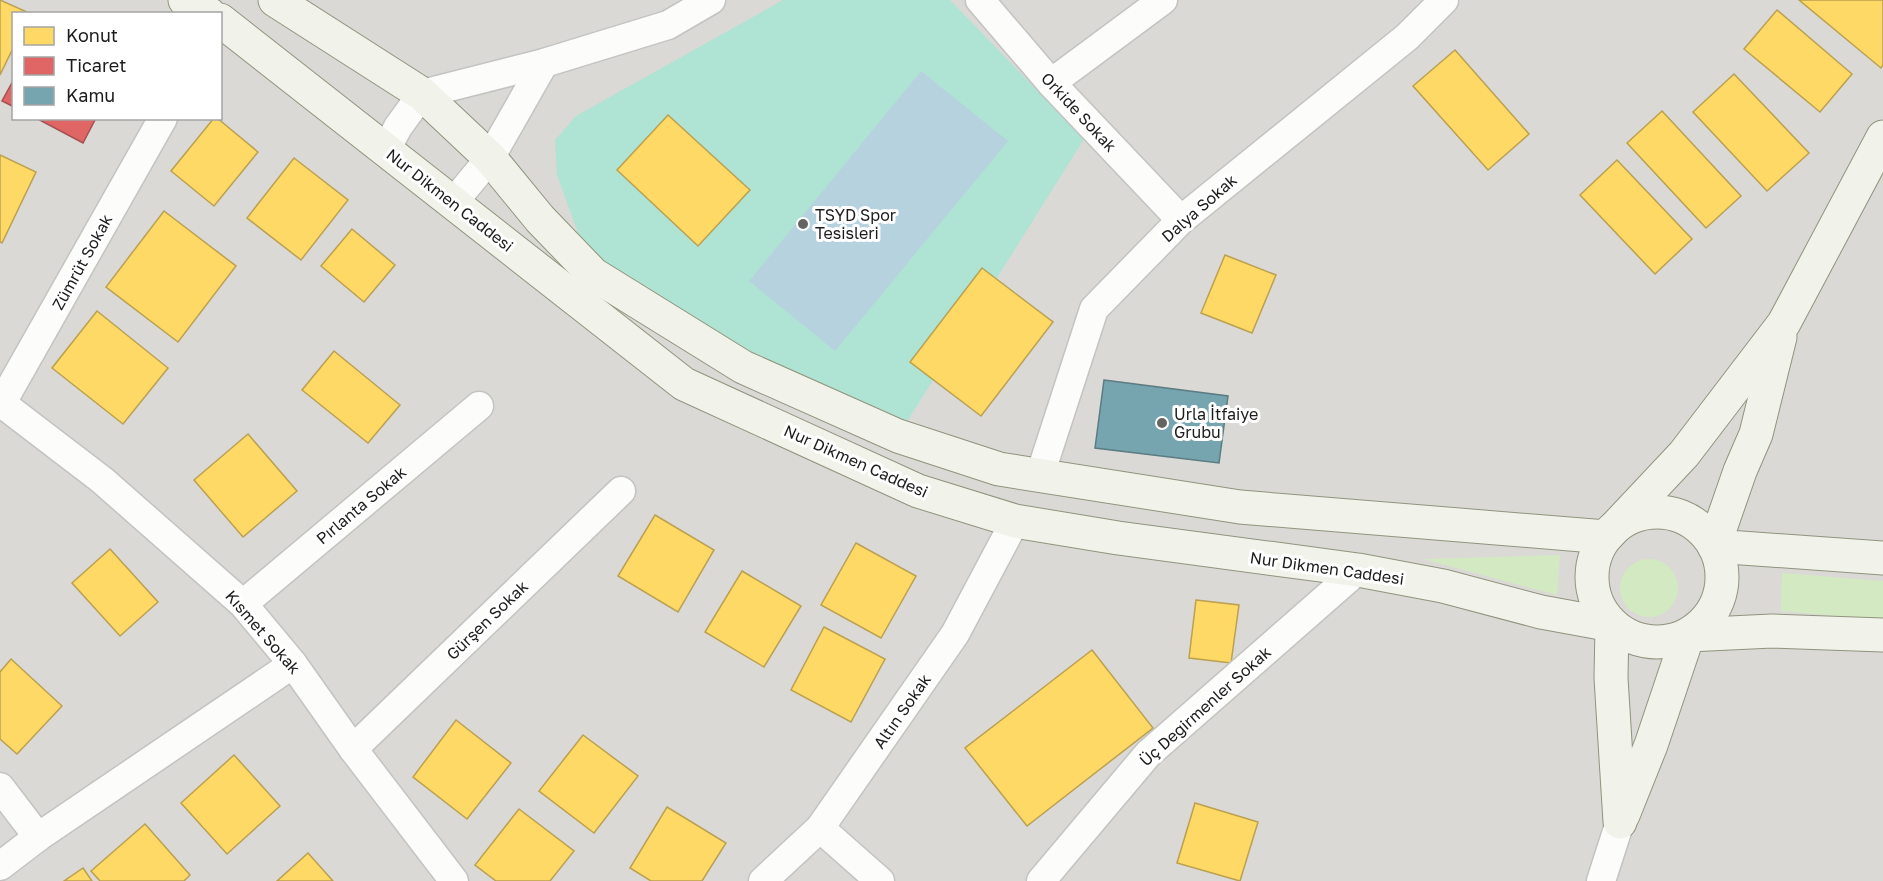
<svg xmlns="http://www.w3.org/2000/svg" width="1883" height="881" viewBox="0 0 1883 881" font-family="'Golos Text',sans-serif">
  <style>
    .residential { fill: #dad9d6; fill-rule: evenodd }
    .grass { fill: #d3e9c2 }
    .pitch { fill: #afe3d3 }
    .water { fill: #b7d2df }
    .homes { fill: #ffd966; stroke: #bba050; stroke-width: 1.5 }
    .shops { fill: #e06666; stroke: #a55050; stroke-width: 1.5 }
    .public { fill: #76a5af; stroke: #5b7c83; stroke-width: 1.5 }
    .lines { fill: none; stroke-linecap: round; stroke-linejoin: round }
    .street-casing { stroke: #c3c3c1; stroke-width: 31 }
    .secondary-casing { stroke: #90947d; stroke-width: 35 }
    .street { stroke: #fcfcfb; stroke-width: 28 }
    .secondary { stroke: #f1f2e9; stroke-width: 33 }
    .poi-dot { fill: #646462; stroke: #fff; stroke-width: 2 }
    .labels { text-anchor: middle; dominant-baseline: central; stroke-width: 6; stroke-linejoin: round; paint-order: stroke }
    .street-label { font-size: 16px; fill: #1c1c1c; stroke: #fff }
    .poi-label { font-size: 16px; fill: #1c1c1c; stroke: #fff; text-anchor: start }
  </style>
  <rect width="100%" height="100%" fill="#ebeae5"/>
  <!-- residential -->
  <path class="residential" d="M0,0h1883v881h-1883zM14,14h206v104h-206z"/>
  <!-- grass -->
  <g class="grass">
    <path d="M1560,555l-3,40 -134,-36z"/>
    <circle cx="1649" cy="588" r="29"/>
    <path d="M1782,573l101,8v39l-102,-9z"/>
  </g>
  <!-- pitch -->
  <path class="pitch" d="M783,0h167l134,139 -186,297 -305,-162 -36,-99 -2,-35 21,-24z"/>
  <!-- water -->
  <path class="water" d="M921,71l87,70 -173,210 -86,-70z"/>
  <!-- homes -->
  <g class="homes">
    <path d="M0,0l29,13 -15,1v32l-14,29z"/>
    <path d="M1799,0h84v65l-2,3z"/>
    <path d="M1777,10l75,64 -32,38 -76,-63z"/>
    <path d="M1455,50l74,84 -41,36 -75,-84z"/>
    <path d="M1734,74l75,79 -42,38 -74,-79z"/>
    <path d="M1662,111l79,85 -35,32 -79,-85z"/>
    <path d="M668,115l82,75 -52,56 -81,-76z"/>
    <path d="M214,118h3l41,34 -44,54 -43,-35z"/>
    <path d="M0,155l36,17 -34,71 -2,-1z"/>
    <path d="M294,158l54,42 -47,60 -54,-42z"/>
    <path d="M1617,160l75,79 -37,35 -75,-79z"/>
    <path d="M164,211l72,55 -58,76 -72,-55z"/>
    <path d="M352,229l43,36 -31,37 -43,-36z"/>
    <path d="M1225,255l51,20 -24,58 -51,-20z"/>
    <path d="M982,268l71,54 -72,94 -71,-54z"/>
    <path d="M97,311l71,57 -45,56 -71,-56z"/>
    <path d="M334,351l66,54 -32,38 -66,-53z"/>
    <path d="M248,434l49,57 -54,46 -49,-57z"/>
    <path d="M655,515l59,35 -36,62 -60,-36z"/>
    <path d="M856,543l60,33 -35,62 -60,-33z"/>
    <path d="M110,549l48,53 -38,34 -48,-53z"/>
    <path d="M742,571l59,35 -37,61 -59,-35z"/>
    <path d="M1196,600l43,5 -8,58 -42,-5z"/>
    <path d="M824,627l61,32 -34,63 -60,-32z"/>
    <path d="M1092,650l61,78 -126,98 -62,-78z"/>
    <path d="M11,659l51,47 -45,48 -17,-15v-67z"/>
    <path d="M456,720l55,43 -44,56 -54,-42z"/>
    <path d="M583,735l55,41 -44,57 -55,-42z"/>
    <path d="M234,755l46,51 -53,48 -46,-51z"/>
    <path d="M1195,803l63,19 -18,59 -63,-18z"/>
    <path d="M667,807l59,36 -24,38h-51l-21,-13z"/>
    <path d="M519,809l55,42 -24,30h-54l-21,-16z"/>
    <path d="M145,824l45,51 -6,6h-84l-9,-10z"/>
    <path d="M308,853l25,28h-56z"/>
    <path d="M83,868l9,13h-28z"/>
  </g>
  <!-- shops -->
  <g class="shops">
    <path d="M14,79v28l-12,-6z"/>
    <path d="M36,118h60l-13,25z"/>
  </g>
  <!-- public -->
  <path class="public" d="M1104,380l124,16 -9,67 -124,-15z"/>
  <g class="lines">
    <defs>
      <g id="street">
        <path d="M980,0l71,83 130,137"/>
        <path d="M1051,83l112,-83"/>
        <path d="M386,150l12,-23 24,-33 122,-31 124,-38 43,-25"/>
        <path d="M453,203l37,-45 54,-95"/>
        <path d="M0,402l102,78 141,124 50,60 60,85 101,132"/>
        <path d="M0,406l163,-288"/>
        <path d="M1040,475l54,-166 87,-89 226,-183 37,-37"/>
        <path d="M243,604l236,-198"/>
        <path d="M353,749l268,-258"/>
        <path d="M0,787l38,50"/>
        <path d="M820,828l60,53"/>
        <path d="M0,866l38,-29 255,-173"/>
        <path d="M763,881l57,-53 135,-194 60,-113"/>
        <path d="M1041,881l107,-127 210,-184"/>
        <path d="M1601,881l19,-59"/>
      </g>
      <g id="secondary">
        <path d="M185,0l24,14"/>
        <path d="M275,0l147,94 68,64 50,61 53,55 150,93 155,69 101,33 241,38 366,30 78,-83 100,-131 99,-186"/>
        <path d="M220,20l464,364 234,107 97,30 103,17 240,32 85,16 98,26 71,13 -1,53 9,144"/>
        <path d="M1780,337l-24,97 -16,37 -26,75 169,12"/>
        <circle cx="1657" cy="577" r="65"/>
        <path d="M1623,815l28,-70 37,-110 84,-4 111,4"/>
      </g>
    </defs>
    <!-- street casing -->
    <use href="#street" class="street-casing"/>
    <!-- secondary casing -->
    <use href="#secondary" class="secondary-casing"/>
    <!-- street -->
    <use href="#street" class="street"/>
    <!-- secondary -->
    <use href="#secondary" class="secondary"/>
  </g>
  <!-- markers -->
  <g class="poi-dot">
    <circle cx="803" cy="224" r="6"/>
    <circle cx="1162" cy="423" r="6"/>
  </g>
  <g class="labels">
    <!-- street labels -->
    <g class="street-label">
      <text transform="translate(1079 112) rotate(47)">Orkide Sokak</text>
      <text transform="translate(450 200) rotate(38)">Nur Dikmen Caddesi</text>
      <text transform="translate(1199 208) rotate(-41)">Dalya Sokak</text>
      <text transform="translate(82 262) rotate(-61)">Zümrüt Sokak</text>
      <text transform="translate(856 461) rotate(24)">Nur Dikmen Caddesi</text>
      <text transform="translate(361 505) rotate(-40)">Pırlanta Sokak</text>
      <text transform="translate(1327 568) rotate(8)">Nur Dikmen Caddesi</text>
      <text transform="translate(487 620) rotate(-44)">Gürşen Sokak</text>
      <text transform="translate(263 632) rotate(49)">Kısmet Sokak</text>
      <text transform="translate(1205 706) rotate(-42)">Üç Değirmenler Sokak</text>
      <text transform="translate(902 711) rotate(-55)">Altın Sokak</text>
    </g>
    <!-- poi labels -->
    <g class="poi-label">
      <text x="815" y="215">TSYD Spor<tspan x="815" dy="18">Tesisleri</tspan></text>
      <text x="1174" y="414">Urla İtfaiye<tspan x="1174" dy="18">Grubu</tspan></text>
    </g>
  </g>
  <!-- legend -->
  <rect x="12" y="12" width="210" height="108" fill="#ffffff" stroke="#a4a4a4" stroke-width="1.5"/>
  <rect x="24" y="27" width="30" height="18" fill="#ffd966" stroke="#a4a4a4" stroke-width="1.5"/>
  <text x="66" y="42" font-size="18" fill="#1c1c1c">Konut</text>
  <rect x="24" y="57" width="30" height="18" fill="#e06666" stroke="#a4a4a4" stroke-width="1.5"/>
  <text x="66" y="72" font-size="18" fill="#1c1c1c">Ticaret</text>
  <rect x="24" y="87" width="30" height="18" fill="#76a5af" stroke="#a4a4a4" stroke-width="1.5"/>
  <text x="66" y="102" font-size="18" fill="#1c1c1c">Kamu</text>
</svg>
